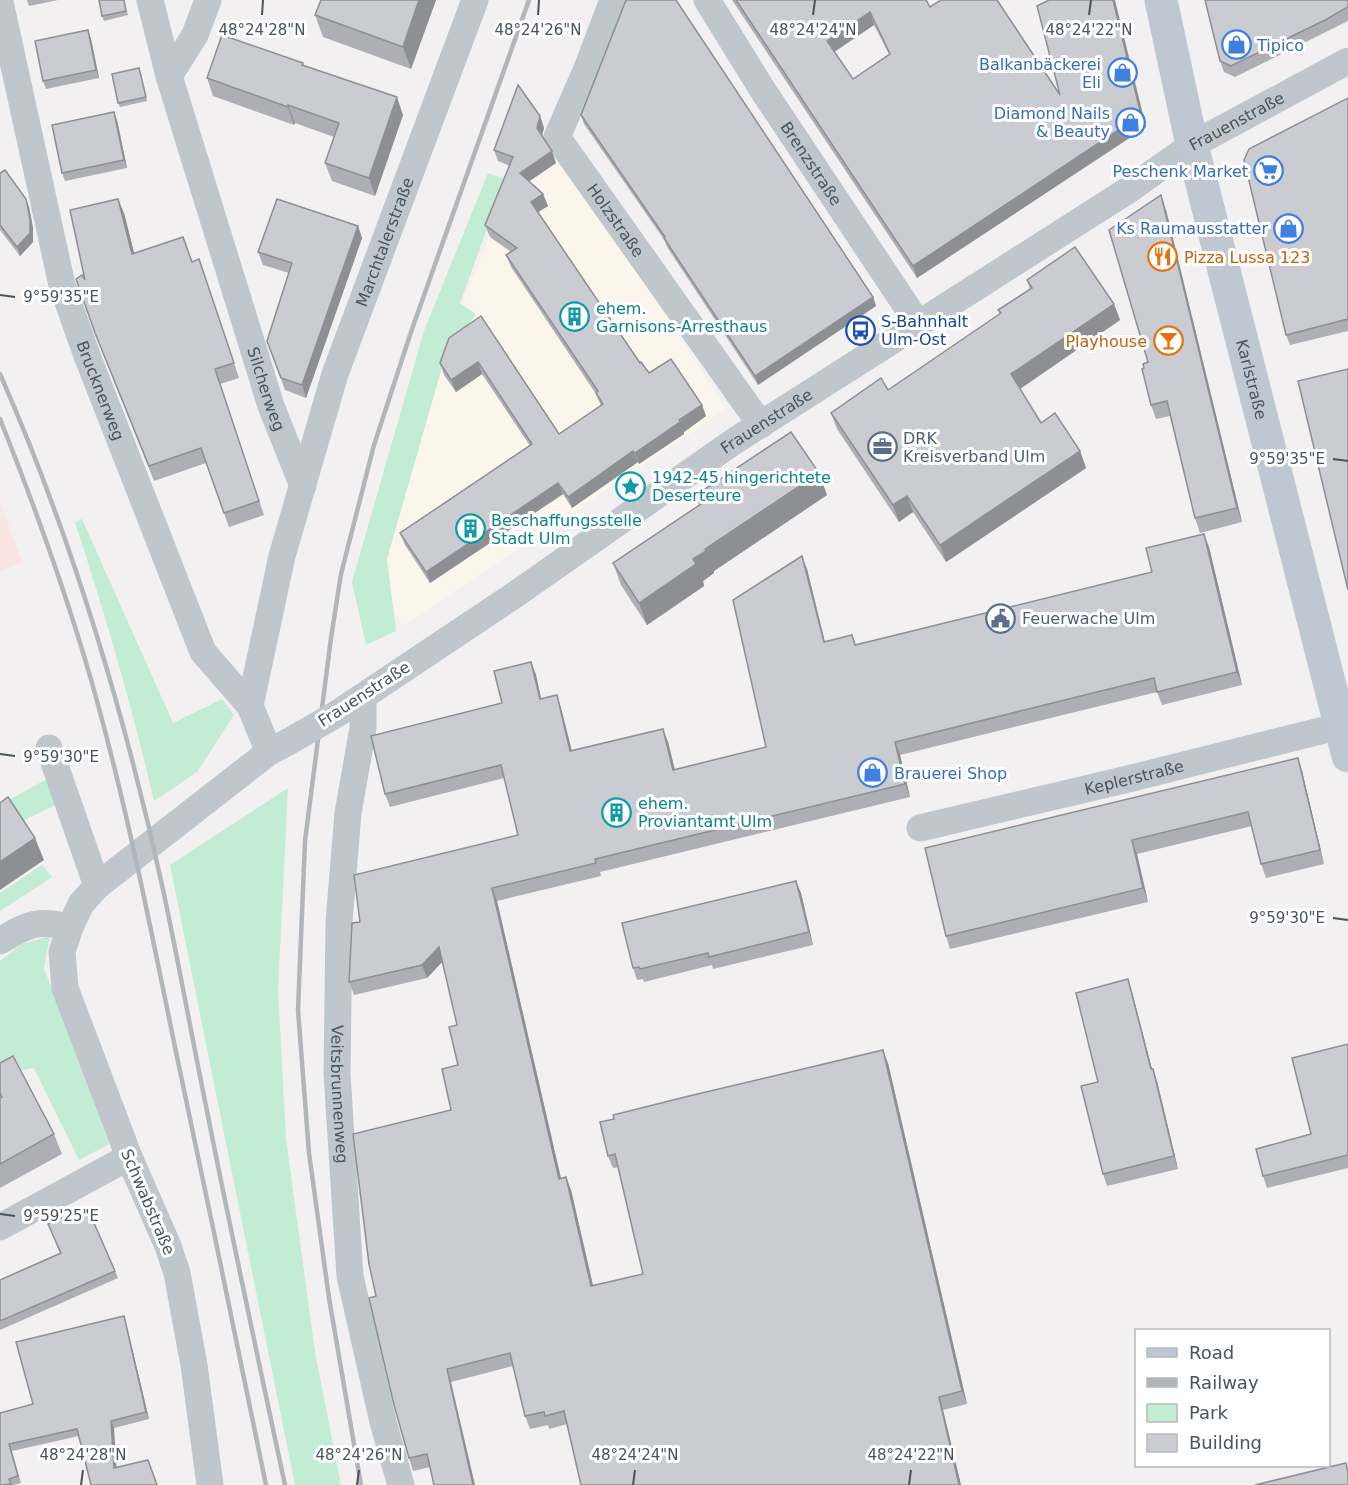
<svg xmlns="http://www.w3.org/2000/svg" width="1348" height="1485" viewBox="0 0 1348 1485" font-family="'DejaVu Sans',sans-serif">
  <style>
    .commercial { fill: #fbf6eb }
    .medical { fill: #f9e5e2 }
    .green { fill: #c2ecd3 }
    .lines { fill: none; stroke-linecap: round; stroke-linejoin: round }
    .minor { stroke: #bfc7cd; stroke-width: 27 }
    .secondary { stroke: #bfc8d2; stroke-width: 33 }
    .rail { stroke: #b2b5b9; stroke-width: 4.5 }
    .minor-bridge { stroke: #bfc7cd; stroke-width: 27 }
    .wall { fill: #aeafb5; fill-rule: evenodd }
    .shaded-wall { fill: #8d8f93 }
    .building { fill: #caccd2; stroke: #8d8f93; stroke-width: 1.5; fill-rule: evenodd }
    .ticks { fill: none; stroke: #49535c; stroke-width: 2 }
    .labels { text-anchor: middle; dominant-baseline: central; stroke-width: 6; stroke-linejoin: round; paint-order: stroke }
    .shop-label { font-size: 16px; fill: #366cbe; stroke: #fff; text-anchor: end }
    .street-label { font-size: 16px; fill: #49535c; stroke: #fff }
    .food-label { font-size: 16px; fill: #c56008; stroke: #fff; text-anchor: start }
    .culture-label { font-size: 16px; fill: #0d838f; stroke: #fff; text-anchor: start }
    .transit-label { font-size: 16px; fill: #164399; stroke: #fff; text-anchor: start }
    .service-label { font-size: 16px; fill: #4e5e75; stroke: #fff; text-anchor: start }
    .ticks-label { font-size: 15px; text-anchor: middle; fill: #49535c; stroke: #fff; stroke-width: 6; stroke-linejoin: round; paint-order: stroke }
  </style>
  <rect width="100%" height="100%" fill="#f2f0f0"/>
  <!-- commercial -->
  <path class="commercial" d="M541,123l185,286 -323,217 -30,-52 51,-175 90,-223z"/>
  <!-- medical -->
  <path class="medical" d="M0,501l22,62 -22,8z"/>
  <!-- green -->
  <g class="green">
    <path d="M488,173l17,6 -45,124 16,11 -31,43 -58,202 9,72 -30,14 -14,-63 72,-251z"/>
    <path d="M82,519l91,204 49,-24 12,16 -37,57 -43,29c-22,-95 -49,-187 -79,-279z"/>
    <path d="M47,779l9,26 -36,17 -15,-20z"/>
    <path d="M288,788l-10,201 8,150 29,213 26,133h-46l-125,-620z"/>
    <path d="M42,865l10,12 -52,34v-18z"/>
    <path d="M50,936l-6,32 65,176 -30,16 -45,-92 -34,6v-113l22,-17z"/>
  </g>
  <g class="lines">
    <!-- minor -->
    <g class="minor">
      <path id="s1" d="M150,0l19,76 102,330 32,80"/>
      <path id="s2" d="M613,0l-27,71 -29,66 204,288"/>
      <path id="s3" d="M707,0l55,89 157,236"/>
      <path id="s4" d="M0,2l62,283 24,68 117,299 47,54 19,46"/>
      <path d="M169,76l26,-41 13,-35"/>
      <path id="s5" d="M363,697v31l-15,85 -9,109 -2,152 13,202 33,146 18,63"/>
      <path id="s6" d="M250,706l32,-150 53,-182 140,-374"/>
      <path id="s7" d="M335,715l181,-121 217,-152 397,-253 62,-44 156,-84"/>
      <path d="M49,748l48,138"/>
      <path id="s8" d="M920,828l204,-48 224,-56"/>
      <path d="M0,941c28,-17 37,-22 70,-14"/>
      <path d="M0,1227l129,-70"/>
      <path d="M210,1485l-16,-120 -17,-92 -9,-27 -39,-89 -64,-169 -3,-36 8,-25 11,-23 16,-18 172,-134 19,-10"/>
    </g>
    <!-- secondary -->
    <path class="secondary" id="s9" d="M1161,0l31,145 156,611"/>
    <!-- rail -->
    <g class="rail">
      <path d="M0,374c72,164 124,337 162,511 16,74 29,148 44,221 25,127 52,253 79,379"/>
      <path d="M0,419c37,93 71,187 97,282 32,116 55,234 79,351 31,144 60,289 90,433"/>
      <path d="M361,1485l-32,-187 -20,-145 -11,-143 7,-169 26,-203 10,-64 33,-129 37,-113 118,-332"/>
    </g>
    <!-- minor-bridge -->
    <path class="minor-bridge" d="M288,742l47,-27"/>
  </g>
  <!-- wall -->
  <g class="wall">
    <path d="M27,0h31l-29,6z"/>
    <path d="M124,0l4,15 -24,6 -2,-5z"/>
    <path d="M436,0l-25,69 -88,-32 -8,-22z"/>
    <path d="M732,0h194l4,7 130,88 86,32 -229,151zM874,25l15,29 -36,25 -19,-27z"/>
    <path d="M1348,0v21l-113,56 -11,-5 -4,-11z"/>
    <path d="M88,30l3,9 8,39 -53,11 -3,-8z"/>
    <path d="M303,63l1,2 99,50 -28,81 -43,-15 -7,-18 9,-26 -39,-14 -1,2 -81,-29 -6,-18z"/>
    <path d="M141,73l6,28 -27,6 -2,-4z"/>
    <path d="M1348,98v233l-58,14 -4,-10z"/>
    <path d="M581,115l292,182 3,9 -118,79 -91,-138 -2,-6 -81,-117z"/>
    <path d="M540,116l4,12 -2,8 14,27 -27,18 14,13 5,12 -10,6 102,151 9,10 53,32 4,11 -22,16v2l-45,30 -1,-2 -66,46 -9,-14 -133,89 -25,-38 -5,-12 130,-87 -48,-72 -26,18 -12,-17 -4,-12 41,-47 78,118 42,-28 -5,-12 -85,-127 -5,-12 5,-3 -21,-15 -5,-12 25,-59 -12,-5 -4,-11z"/>
    <path d="M117,120l10,48 -62,13 -3,-8z"/>
    <path d="M0,173l29,34 4,21v14l-13,14 -20,-26z"/>
    <path d="M1166,210l76,312 -42,11 -5,-15 -25,-102 -14,3 -5,-14 -3,-43z"/>
    <path d="M124,213l10,40 58,9 7,-3 40,119 -19,6 44,131 -35,12 -23,-64 -52,18 -53,-133 -25,-69 9,1z"/>
    <path d="M358,226l4,12 -56,160 -21,-8 -18,-49 22,-68 -26,-8 -5,-13z"/>
    <path d="M1027,280l87,24 6,16 -100,69 21,34 39,28 6,17 -140,94 -33,-50 -14,10 -62,-93 -6,-16 57,-23 112,-76 -2,-4 32,-21z"/>
    <path d="M696,495h131l-113,76v2l-11,8 1,5 -57,39 -26,-40 -8,-22 86,-57z"/>
    <path d="M1209,547l33,138 -80,20 -5,-13 -257,63 10,42 -310,75 1,4 -104,25 64,277 10,12 22,95 50,-11 -24,-107 -6,1 -5,-12 280,-93 79,341 -24,6 18,75h-380l-14,-61 -18,5 -1,-4 -18,4 -5,-13 -12,-50 -62,16 -21,85 -17,4 -4,-13 -33,-162 75,-186 7,-45 -1,-40 -15,-63 -15,16 -73,17 -5,-13 11,-60 158,-87 -14,-57 -114,29 -5,-13 117,-91 29,-41 5,13 5,24 20,9 11,43 96,-9 7,28 91,-23 41,-178 18,73 27,-7 4,10 296,-73z"/>
    <path d="M1302,771l22,93 -58,14 -5,-14 -9,-38 -115,28 11,48 -198,47 -4,-13 -21,-88z"/>
    <path d="M801,893l12,52 -100,24 -1,-4 -68,17 -1,-3 -6,1 -4,-12z"/>
    <path d="M1128,979l4,13 20,77 5,12 21,88 -71,17 -4,-12 -5,-92z"/>
    <path d="M1348,1044v124l-81,20 -4,-12 48,-42z"/>
    <path d="M0,1063l54,71 8,20 -62,34z"/>
    <path d="M48,1224l67,47 3,7 -118,52v-50l60,-26z"/>
    <path d="M124,1316l2,7 23,96 -35,9 -23,57 -12,-49 -67,15 9,32 -7,2h-14v-72l33,-9z"/>
  </g>
  <!-- shaded-wall -->
  <g class="shaded-wall">
    <path d="M419,0h17l-25,69 -8,-22z"/>
    <path d="M1113,0h2l31,127 -229,151 -4,-12 228,-151z"/>
    <path d="M870,12l4,13 -43,29 -4,-13z"/>
    <path d="M88,30l3,9 8,39 -3,-8z"/>
    <path d="M397,97l6,18 -28,81 -6,-18z"/>
    <path d="M288,105l7,18 -1,2 -6,-18z"/>
    <path d="M114,112l3,8 10,48 -3,-8z"/>
    <path d="M540,116l4,12 -3,11 -4,-11z"/>
    <path d="M552,151l4,12 -32,22 -4,-12z"/>
    <path d="M543,194l5,12 -13,8 -4,-12z"/>
    <path d="M1161,195l5,15 76,312 -5,-14z"/>
    <path d="M26,199l3,8 4,21v14l-13,14 -3,-9z"/>
    <path d="M118,199l6,14 14,55 -6,-14z"/>
    <path d="M358,226l4,12 -56,160 -4,-13z"/>
    <path d="M873,297l3,9 -118,79 -3,-9z"/>
    <path d="M1114,304l6,16 -103,71 -6,-17z"/>
    <path d="M478,362l4,12 -26,18 -5,-12z"/>
    <path d="M702,405l4,11 -22,16v2l-45,30 -4,-11z"/>
    <path d="M633,451l5,11 -66,46 -4,-11z"/>
    <path d="M1080,451l6,17 -140,94 -6,-17z"/>
    <path d="M819,473l8,22 -113,76v2l-11,8 1,5 -57,39 -8,-22 54,-44 12,-10z"/>
    <path d="M558,483l5,11 -133,89 -4,-11z"/>
    <path d="M907,496l6,16 -14,10 -6,-17z"/>
    <path d="M1204,534l5,13 33,138 -5,-13z"/>
    <path d="M802,556l5,13 21,86 -4,-13z"/>
    <path d="M531,662l5,13 8,37 -4,-13z"/>
    <path d="M557,695l4,13 14,56 -5,-13z"/>
    <path d="M663,729l5,13 10,41 -5,-13z"/>
    <path d="M895,742l5,13 10,42 -5,-13z"/>
    <path d="M1298,758l4,13 22,93 -4,-14z"/>
    <path d="M35,838l9,22 -44,30v-28z"/>
    <path d="M1132,840l5,14 11,48 -5,-14z"/>
    <path d="M796,881l5,12 12,52 -4,-13z"/>
    <path d="M492,888l5,13 67,291 -5,-13z"/>
    <path d="M439,947l5,13 -17,18 -5,-13z"/>
    <path d="M1128,979l4,13 23,89 -4,-12z"/>
    <path d="M883,1050l5,13 79,341 -5,-13z"/>
    <path d="M1153,1069l4,12 21,88 -4,-13z"/>
    <path d="M566,1177l5,13 25,109 -5,-13z"/>
    <path d="M124,1316l2,7 23,96 -3,-7z"/>
    <path d="M447,1369l4,13 24,103h-2z"/>
    <path d="M939,1397l4,13 18,75h-2z"/>
    <path d="M111,1421l3,7 3,47 -3,-7z"/>
  </g>
  <!-- building -->
  <g class="building">
    <path d="M99,0h25l2,11 -24,5z"/>
    <path d="M321,0h98l-16,47 -88,-32z"/>
    <path d="M626,0h50l197,297 -118,79 -91,-138 1,-1 -84,-122z"/>
    <path d="M736,0h190l4,7 11,-7h56l63,95 -23,-89 12,-6h64l28,115 -228,151zM870,12l20,42 -37,25 -26,-38z"/>
    <path d="M1205,0h143v7l-23,13 -94,46 -11,-5z"/>
    <path d="M88,30l8,40 -53,11 -8,-40z"/>
    <path d="M222,35l81,28 -1,2 95,32 -28,81 -44,-15 14,-40 -51,-18v2l-81,-29z"/>
    <path d="M139,68l7,29 -28,6 -6,-29z"/>
    <path d="M518,85l22,31 -3,12 15,23 -32,22 23,21 -12,8 109,161 1,-1 8,11 22,-14 31,46 -23,15 1,2 -45,31 -2,-2 -65,46 -10,-14 -132,89 -26,-39 132,-89 -54,-82 -27,18 -11,-17 9,-25 32,-22 78,118 44,-30 -7,-11 2,-2 -92,-136 11,-7 -32,-23 28,-68 -19,-7z"/>
    <path d="M1348,98v221l-62,16 -42,-175 5,-11z"/>
    <path d="M114,112l10,48 -62,13 -10,-48z"/>
    <path d="M5,170l21,29 4,20v14l-13,14 -17,-22v-52z"/>
    <path d="M1161,195l76,313 -42,10 -28,-117 -16,4 -9,-36 2,-1 -1,-4 5,-2 -39,-132z"/>
    <path d="M118,199l14,55 51,-17 9,25 7,-3 35,104 -19,6 44,132 -35,12 -23,-65 -52,18 -54,-133 -19,-54 6,-4 3,5 -15,-70z"/>
    <path d="M277,199l81,27 -56,159 -21,-7 -14,-37 25,-78 -34,-11z"/>
    <path d="M1075,247l39,57 -103,70 30,49 14,-10 25,38 -140,94 -33,-49 -14,9 -62,-92 50,-35 7,12 113,-77 -3,-3 34,-22 -5,-8z"/>
    <path d="M1348,369v221l-50,-209z"/>
    <path d="M791,432l28,41 -114,76 1,2 -13,8 3,5 -57,39 -26,-40 88,-59 -5,-9z"/>
    <path d="M1204,534l33,138 -80,20 -3,-14 -259,64 10,42 -310,75 1,4 -104,25 67,291 7,-2 25,109 52,-12 -28,-120 -7,2 -8,-34 14,-3 -1,-4 72,-18 198,-47 79,341 -23,6 20,88h-378l-17,-74 -19,5 -1,-4 -19,4 -15,-63 -63,16 26,116h-39l-7,-31 -18,4 -15,-53 -25,-107 7,-2 -7,-32 -16,-130 98,-24 -9,-41 16,-4 -9,-38 8,-2 -18,-78 -17,18 -73,17 3,-59 8,-1 -6,-47 164,-40 -17,-70 -116,29 -14,-58 131,-33 -8,-32 37,-9 9,37 17,-4 13,56 93,-22 10,41 93,-23 -33,-147 69,-44 22,86 28,-7 3,10 297,-73 -6,-24z"/>
    <path d="M1298,758l22,92 -59,14 -13,-52 -116,28 11,48 -197,48 -21,-88z"/>
    <path d="M8,797l27,41 -35,24v-59z"/>
    <path d="M796,881l13,51 -100,25 -1,-4 -68,16 -1,-2 -6,1 -11,-45z"/>
    <path d="M1128,979l23,90h2l21,87 -71,18 -22,-88 17,-4 -22,-89z"/>
    <path d="M1348,1044v111l-85,21 -7,-27 55,-15 -19,-76z"/>
    <path d="M13,1056l41,78 -54,30v-66l2,-1 -2,-4v-30z"/>
    <path d="M87,1207l28,64 -115,50v-41l61,-27 -13,-29z"/>
    <path d="M124,1316l22,96 -35,9 3,47 34,-8 9,25h-66l-14,-56 -68,15 9,32 -9,3 2,5 -11,1v-72l33,-9 -17,-62z"/>
    <path d="M1346,1463l2,10v12h-93z"/>
  </g>
  <!-- ticks -->
  <path class="ticks" d="M262,15l1,-15M538,15l1,-15M813,15l2,-15M1089,15l2,-15M0,295l15,2M1333,459l15,2M0,754l15,2M1333,918l15,2M0,1214l15,2M81,1485l2,-15M357,1485l2,-15M633,1485l2,-15M909,1485l2,-15"/>
  <!-- icons -->
  <defs>
    <symbol id="shop-ring" viewBox="-11 -11 22 22"><circle r="9.5" fill="#fff" stroke="#3f7fe0" stroke-width="1.5"/><path d="M-5-2.5h2.3a2.7 3.5 0 0 1 5.4 0H5L5.5 6h-11ZM-1.5-2.5h3a1.5 2.3 0 0 0-3 0Z" fill="#3f7fe0"/></symbol>
    <symbol id="supermarket-ring" viewBox="-11 -11 22 22"><circle r="9.5" fill="#fff" stroke="#3f7fe0" stroke-width="1.5"/><path d="M-6-5.5h2.5l.6 2H6L4.5 2H-2.5L-4.4-4H-6ZM-1.5 3.2a1.3 1.3 0 1 0 .1 0ZM3 3.2a1.3 1.3 0 1 0 .1 0Z" fill="#3f7fe0"/></symbol>
    <symbol id="restaurant-ring" viewBox="-11 -11 22 22"><circle r="9.5" fill="#fff" stroke="#e8710a" stroke-width="1.5"/><path d="M-5-6h1v4h1v-4h1v4h1v-4h1v5L-1.5 .5V6h-2V.5L-5-1ZM5-6V6H3V1.5H1.5Q1.5-4 5-6Z" fill="#e8710a"/></symbol>
    <symbol id="building-ring" viewBox="-11 -11 22 22"><circle r="9.5" fill="#fff" stroke="#0f9aa8" stroke-width="1.5"/><path d="M-4-6H4V6H1V3H-1V6H-4ZM-2.5-4.3h1.7v1.8h-1.7ZM.8-4.3h1.7v1.8H.8ZM-2.5-1h1.7V.8h-1.7ZM.8-1h1.7V.8H.8Z" fill="#0f9aa8"/></symbol>
    <symbol id="bus-ring" viewBox="-11 -11 22 22"><circle r="9.5" fill="#fff" stroke="#1a4fb4" stroke-width="1.5"/><path d="M-5-6H5V4H4V6H2V4H-2V6H-4V4H-5ZM-3.5-4V0h7V-4ZM-3.5 1.2v1.5H-2V1.2ZM2 1.2v1.5H3.5V1.2Z" fill="#1a4fb4"/></symbol>
    <symbol id="bar-ring" viewBox="-11 -11 22 22"><circle r="9.5" fill="#fff" stroke="#e8710a" stroke-width="1.5"/><path d="M-6-5H6L.8 .8V4.5H3.5V6h-7V4.5H-.8V.8Z" fill="#e8710a"/></symbol>
    <symbol id="office-ring" viewBox="-11 -11 22 22"><circle r="9.5" fill="#fff" stroke="#5c6f8a" stroke-width="1.5"/><path d="M-6-3h4V-5.5h4V-3h4V5H-6ZM-1-4.5V-3h2v-1.5ZM-6 0V1H6V0Z" fill="#5c6f8a"/></symbol>
    <symbol id="sight-ring" viewBox="-11 -11 22 22"><circle r="9.5" fill="#fff" stroke="#0f9aa8" stroke-width="1.5"/><path d="M0-6L1.8-2.2L6-1.7L2.9 1.2L3.7 5.4L0 3.3L-3.7 5.4L-2.9 1.2L-6-1.7L-1.8-2.2Z" fill="#0f9aa8"/></symbol>
    <symbol id="civic-ring" viewBox="-11 -11 22 22"><circle r="9.5" fill="#fff" stroke="#5c6f8a" stroke-width="1.5"/><path d="M-.6-6.5H3V-4.5H.6V-3L4-1V1h2V6H-6V1h2V-1L-.6-3ZM-1.2 2.5V6h2.4V2.5Z" fill="#5c6f8a"/></symbol>
  </defs>
  <g fill-rule="evenodd">
    <use href="#shop-ring" x="1220" y="28" width="33" height="33"/>
    <use href="#shop-ring" x="1106" y="56" width="33" height="33"/>
    <use href="#shop-ring" x="1114" y="106" width="33" height="33"/>
    <use href="#supermarket-ring" x="1252" y="154" width="33" height="33"/>
    <use href="#shop-ring" x="1272" y="212" width="33" height="33"/>
    <use href="#restaurant-ring" x="1146" y="240" width="33" height="33"/>
    <use href="#building-ring" x="558" y="300" width="33" height="33"/>
    <use href="#bus-ring" x="844" y="314" width="33" height="33"/>
    <use href="#bar-ring" x="1152" y="324" width="33" height="33"/>
    <use href="#office-ring" x="866" y="430" width="33" height="33"/>
    <use href="#sight-ring" x="614" y="470" width="33" height="33"/>
    <use href="#building-ring" x="454" y="512" width="33" height="33"/>
    <use href="#civic-ring" x="984" y="602" width="33" height="33"/>
    <use href="#shop-ring" x="856" y="756" width="33" height="33"/>
    <use href="#building-ring" x="600" y="796" width="33" height="33"/>
  </g>
  <g class="labels">
    <!-- shop labels -->
    <g class="shop-label">
      <text x="1257" y="45" text-anchor="start">Tipico</text>
      <text x="1101" y="64">Balkanbäckerei<tspan x="1101" dy="18">Eli</tspan></text>
      <text x="1110" y="113">Diamond Nails<tspan x="1110" dy="18">&amp; Beauty</tspan></text>
      <text x="1248" y="171">Peschenk Market</text>
      <text x="1268" y="228">Ks Raumausstatter</text>
      <text x="894" y="773" text-anchor="start">Brauerei Shop</text>
    </g>
    <!-- street labels -->
    <g class="street-label">
      <text stroke="none"><textPath href="#s7" startOffset="1080">Frauenstraße</textPath></text>
      <text stroke="none"><textPath href="#s3" startOffset="194">Brenzstraße</textPath></text>
      <text stroke="none"><textPath href="#s2" startOffset="250">Holzstraße</textPath></text>
      <text stroke="none"><textPath href="#s6" startOffset="484">Marchtalerstraße</textPath></text>
      <text stroke="none"><textPath href="#s9" startOffset="390">Karlstraße</textPath></text>
      <text stroke="none"><textPath href="#s4" startOffset="402">Brucknerweg</textPath></text>
      <text stroke="none"><textPath href="#s1" startOffset="406">Silcherweg</textPath></text>
      <text stroke="none"><textPath href="#s7" startOffset="522">Frauenstraße</textPath></text>
      <text transform="translate(364 694) rotate(-33)">Frauenstraße</text>
      <text stroke="none"><textPath href="#s8" startOffset="220">Keplerstraße</textPath></text>
      <text stroke="none"><textPath href="#s5" startOffset="399">Veitsbrunnenweg</textPath></text>
      <text transform="translate(148 1202) rotate(67)">Schwabstraße</text>
    </g>
    <!-- food labels -->
    <g class="food-label">
      <text x="1184" y="257">Pizza Lussa 123</text>
      <text x="1147" y="341" text-anchor="end">Playhouse</text>
    </g>
    <!-- culture labels -->
    <g class="culture-label">
      <text x="596" y="308">ehem.<tspan x="596" dy="18">Garnisons-Arresthaus</tspan></text>
      <text x="652" y="477">1942-45 hingerichtete<tspan x="652" dy="18">Deserteure</tspan></text>
      <text x="491" y="520">Beschaffungsstelle<tspan x="491" dy="18">Stadt Ulm</tspan></text>
      <text x="638" y="803">ehem.<tspan x="638" dy="18">Proviantamt Ulm</tspan></text>
    </g>
    <!-- transit labels -->
    <g class="transit-label">
      <text x="881" y="321">S-Bahnhalt<tspan x="881" dy="18">Ulm-Ost</tspan></text>
    </g>
    <!-- service labels -->
    <g class="service-label">
      <text x="903" y="438">DRK<tspan x="903" dy="18">Kreisverband Ulm</tspan></text>
      <text x="1022" y="618">Feuerwache Ulm</text>
    </g>
  </g>
  <g class="ticks-label">
    <text x="262" y="35">48°24'28"N</text>
    <text x="538" y="35">48°24'26"N</text>
    <text x="813" y="35">48°24'24"N</text>
    <text x="1089" y="35">48°24'22"N</text>
    <text x="61" y="302">9°59'35"E</text>
    <text x="1287" y="464">9°59'35"E</text>
    <text x="61" y="762">9°59'30"E</text>
    <text x="1287" y="923">9°59'30"E</text>
    <text x="61" y="1221">9°59'25"E</text>
    <text x="83" y="1460">48°24'28"N</text>
    <text x="359" y="1460">48°24'26"N</text>
    <text x="635" y="1460">48°24'24"N</text>
    <text x="911" y="1460">48°24'22"N</text>
  </g>
  <!-- legend -->
  <rect x="1135" y="1329" width="195" height="138" fill="#ffffff" stroke="#b6babe" stroke-width="1.5"/>
  <rect x="1147" y="1348" width="30" height="9" fill="#bfc8d2" stroke="#b6babe" stroke-width="1.5"/>
  <text x="1189" y="1359" font-size="18" fill="#49535c">Road</text>
  <rect x="1147" y="1378" width="30" height="9" fill="#b2b5b9" stroke="#b6babe" stroke-width="1.5"/>
  <text x="1189" y="1389" font-size="18" fill="#49535c">Railway</text>
  <rect x="1147" y="1404" width="30" height="18" fill="#c2ecd3" stroke="#b6babe" stroke-width="1.5"/>
  <text x="1189" y="1419" font-size="18" fill="#49535c">Park</text>
  <rect x="1147" y="1434" width="30" height="18" fill="#caccd2" stroke="#b6babe" stroke-width="1.5"/>
  <text x="1189" y="1449" font-size="18" fill="#49535c">Building</text>
</svg>
